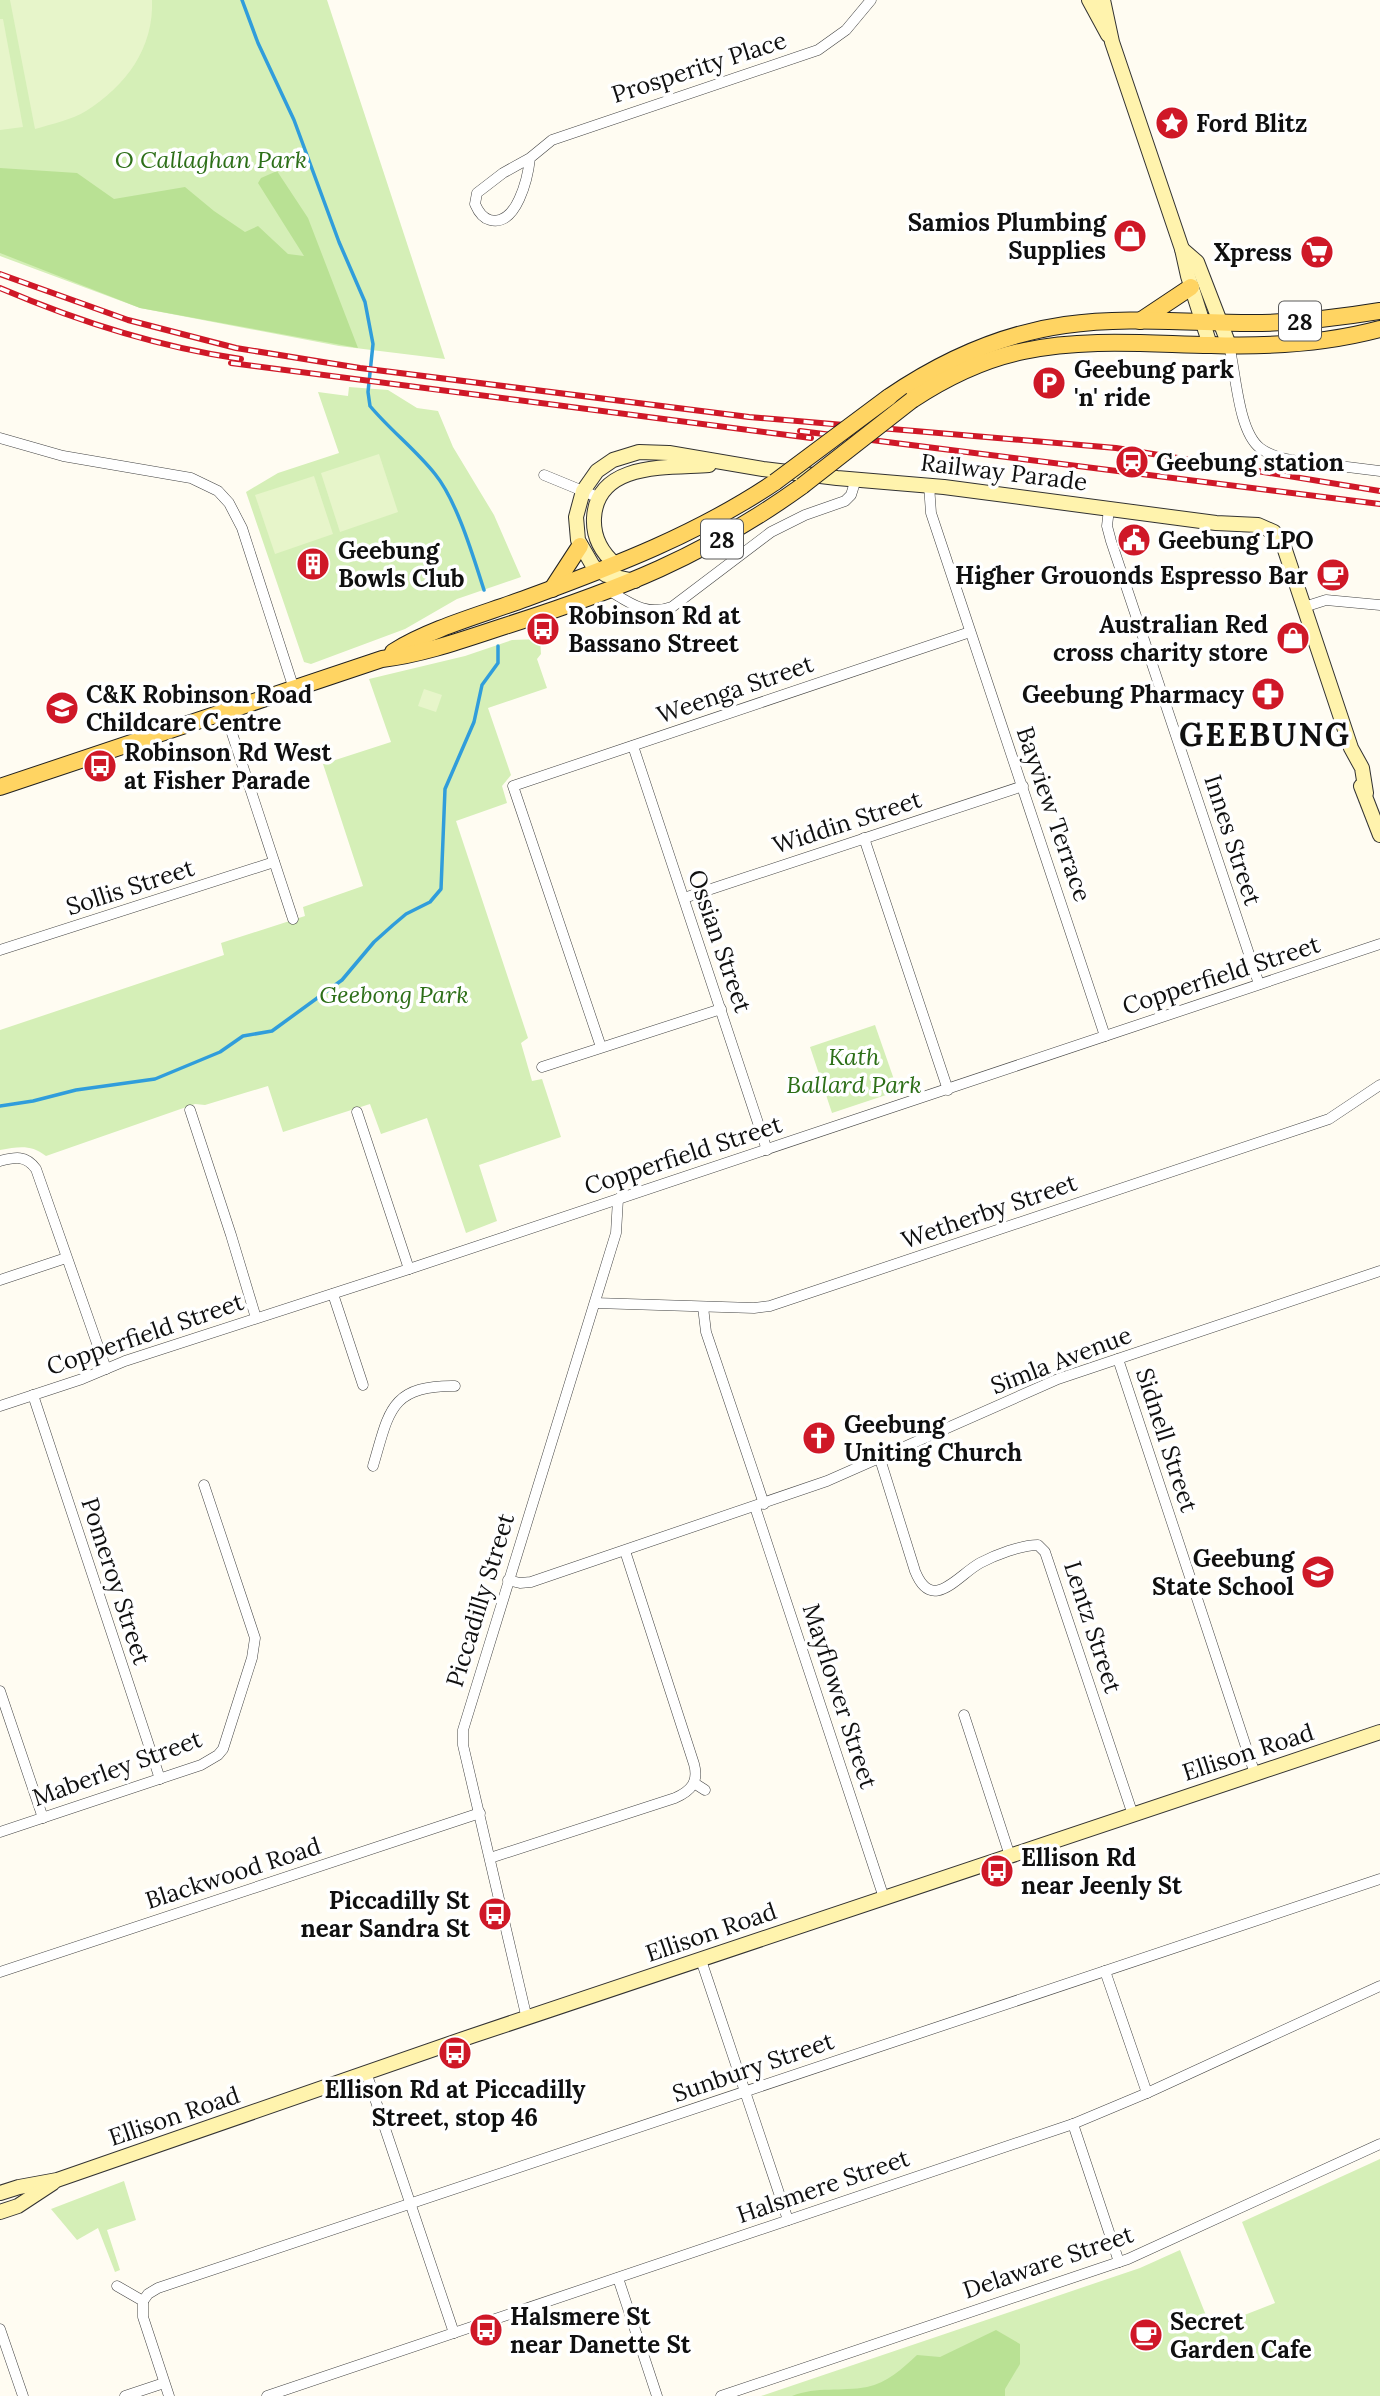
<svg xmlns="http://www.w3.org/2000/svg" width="1380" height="2396" viewBox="0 0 1380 2396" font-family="Lora,serif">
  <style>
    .green { fill: #d5efb7 }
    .forest { fill: #b9e194 }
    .pitch { fill: #e7f5ca }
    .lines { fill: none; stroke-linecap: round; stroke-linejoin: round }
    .stream { stroke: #309ddb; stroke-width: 3.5 }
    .street-casing { stroke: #434343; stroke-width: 11 }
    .secondary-casing { stroke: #323232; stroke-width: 16 }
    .primary-casing { stroke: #212121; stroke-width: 18 }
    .street { stroke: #fff; stroke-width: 10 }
    .secondary { stroke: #fff3ad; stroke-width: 14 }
    .primary { stroke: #ffd462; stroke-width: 16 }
    .rail-casing { stroke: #cf1827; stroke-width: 6 }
    .rail { stroke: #fff; stroke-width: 3.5; stroke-dasharray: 10; stroke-linecap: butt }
    .primary-bridge-casing { stroke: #212121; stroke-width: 18; stroke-linecap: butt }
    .primary-bridge { stroke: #ffd462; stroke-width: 16 }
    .labels { text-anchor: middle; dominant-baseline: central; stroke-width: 7; stroke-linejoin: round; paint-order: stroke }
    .shield { fill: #fff; stroke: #585858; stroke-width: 2 }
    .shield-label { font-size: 23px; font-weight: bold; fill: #101010 }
    .street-label { font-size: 24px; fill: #101010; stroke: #fff }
    .poi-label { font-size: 24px; font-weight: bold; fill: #101010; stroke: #fff; text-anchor: start }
    .park-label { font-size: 24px; font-style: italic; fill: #2d6f18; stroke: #fff }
    .district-label { font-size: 32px; font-weight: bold; letter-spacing: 2px; fill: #101010; stroke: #fff }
  </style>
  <rect width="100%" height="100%" fill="#fffcf2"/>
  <!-- green -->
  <g class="green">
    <path d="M0,0h327l118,359 -106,-13 -199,-38 -140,-52z"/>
    <path d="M349,387l39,3 29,18 21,3 15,36 41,68 27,62 -64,22 -52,30 -94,35 -7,-2 -58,-170 32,-19 61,-20 -21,-61 30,4z"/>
    <path d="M540,639l1,15 -4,5 10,29 -59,20 23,67 -9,11 5,17 -51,18 72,217 -7,5 11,38 10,-2 19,58 -82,28 18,56 -31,12 -39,-115 -46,16 -11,-30 -87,28 -15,-46 -63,19 -10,-1 -149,52c-16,-12 -27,-9 -46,-6v-120l224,-75 -3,-12 84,-27 -2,-9 60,-21 -40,-122 68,-22 -22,-63 96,-23 47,-16z"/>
    <path d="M875,1025l23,66 -66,22 -22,-66z"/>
    <path d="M1380,2159v237h-619l379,-128 40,-18 31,78 64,-25 -33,-81z"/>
    <path d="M124,2181l12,39 -29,10 13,40 -5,2 -17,-44 -21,12 -26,-31z"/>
  </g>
  <!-- forest -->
  <g class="forest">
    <path d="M0,168l77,5 37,26 71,-12 29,24 31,21 13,-6 30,28 16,2 -46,-73 3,-5 16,-7 31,47 50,130 -218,-40 -140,-55z"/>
    <path d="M996,2330l24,14v20l-15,25v7h-213c25,-10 49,-4 75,-9 20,-4 35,-18 50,-32l23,2z"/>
  </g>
  <!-- pitch -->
  <g class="pitch">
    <path d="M10,0h142c2,48 -26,86 -66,111 -15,9 -34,13 -51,18z"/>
    <path d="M0,19h3l20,108 -23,3z"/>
    <path d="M379,454l19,58 -58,20 -19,-59z"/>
    <path d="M314,476l19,58 -58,20 -20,-59z"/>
    <path d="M424,689l18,6 -6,17 -18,-6z"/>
  </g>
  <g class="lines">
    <!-- stream -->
    <g class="stream">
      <path d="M242,0l16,43 36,77 45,122 26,60 8,42 -5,48 2,14c20,24 45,43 65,68 22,27 38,82 49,116"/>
      <path d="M0,1106l33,-5 43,-11 79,-11 65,-27 23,-16 29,-5 70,-51 32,-38 19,-17 13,-11 24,-12 11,-13 4,-100 29,-67 8,-37 16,-22v-17"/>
    </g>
    <defs>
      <g id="street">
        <path d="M530,158c-2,19 -13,69 -40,62 -8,-2 -12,-9 -15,-16l2,-11 26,-20 27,-15 22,-18 266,-90 28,-20 25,-30"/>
        <path d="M1229,345c7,28 9,86 31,103 9,7 20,10 31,12l89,11"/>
        <path d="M0,438l63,18 128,22 27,13 11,12 13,25 52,161"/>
        <path d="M544,475l56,23"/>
        <path d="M929,485l2,28 174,523"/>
        <path d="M1109,509l-2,17 4,15 148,443"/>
        <path d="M610,591c21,13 37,25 62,16l99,-75 34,-17 40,-14 6,-6 5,-16"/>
        <path d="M1304,607l22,-7 54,5"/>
        <path d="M225,712l68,207"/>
        <path d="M633,746l134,404"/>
        <path d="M864,838l84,252"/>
        <path d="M684,898l339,-112"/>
        <path d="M0,950l274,-88"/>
        <path d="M601,1047l-88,-261 457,-154"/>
        <path d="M542,1067l179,-58"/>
        <path d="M190,1110l41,125 25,83"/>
        <path d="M357,1112l52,157"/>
        <path d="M0,1161c15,-4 26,-6 36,8l70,200"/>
        <path d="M0,1280l66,-22"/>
        <path d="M333,1294l30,91"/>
        <path d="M595,1303l159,5 16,-2 559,-187 51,-34"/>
        <path d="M703,1307l3,25 58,172"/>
        <path d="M1118,1359l137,415"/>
        <path d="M33,1395l127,384"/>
        <path d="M0,1406l82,-27 43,-18 284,-92 971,-325"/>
        <path d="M880,1459l35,112c17,43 43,4 65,-8 15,-8 41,-18 58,-18l7,7 88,263"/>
        <path d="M373,1466c16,-53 16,-81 82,-80"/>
        <path d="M755,1507l129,391"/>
        <path d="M508,1580l12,3 11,-1 296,-101 231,-102 322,-108"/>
        <path d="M0,1691l43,127"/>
        <path d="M964,1715l46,141"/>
        <path d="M694,1783l11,7"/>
        <path d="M0,1832l201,-67 17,-10 5,-6 29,-91 3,-20 -51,-153"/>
        <path d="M490,1858l185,-60c16,-7 24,-16 19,-34l-69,-213"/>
        <path d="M701,1960l87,260"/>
        <path d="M1105,1971l42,122"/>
        <path d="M0,1972l480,-159"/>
        <path d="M527,2019l-64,-274v-15l153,-497 2,-34"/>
        <path d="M366,2072l88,261"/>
        <path d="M1073,2124l46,138"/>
        <path d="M618,2278l39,118"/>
        <path d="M117,2286l26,15v16l26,79"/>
        <path d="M143,2301l5,-7 10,-6 1222,-409"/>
        <path d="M0,2329l23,67"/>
        <path d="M125,2396l39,-13"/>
        <path d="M267,2396l806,-272 74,-31 233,-107"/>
        <path d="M721,2396l407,-137 252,-115"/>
      </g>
      <g id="secondary">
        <path d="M1089,0l19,35"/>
        <path d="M1103,0l9,42 70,207 6,27 22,69"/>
        <path d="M1182,249l15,13 32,83"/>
        <path d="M616,565c-14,-12 -23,-28 -22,-47 3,-57 76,-50 115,-53"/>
        <path d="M635,581l-29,-6 -13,-9 -15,-26 -2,-23 7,-26 14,-20 16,-11 26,-8 30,1 94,16 74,9 107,9 272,36 42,2 16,7 9,12 68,204 11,20 4,25"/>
        <path d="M1361,786l19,49"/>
        <path d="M0,2193l19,-6 38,-7 415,-144 908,-304"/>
        <path d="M0,2212l18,-6 35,-23"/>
      </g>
      <g id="primary">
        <path d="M1140,321l51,-34"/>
        <path d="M889,397c53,-36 112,-63 176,-72 62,-9 125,-2 187,-2 43,0 86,-5 128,-12"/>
        <path d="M912,400c35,-23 72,-41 112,-49 61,-13 125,-7 187,-6 57,2 113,-1 169,-16"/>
        <path d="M552,589l28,-43"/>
        <path d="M393,652c38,-24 91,-38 134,-54 87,-32 171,-64 248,-116"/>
        <path d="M0,787l382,-128c42,-5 83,-20 123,-33 113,-36 200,-70 297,-140"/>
      </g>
    </defs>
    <!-- street casing -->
    <use href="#street" class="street-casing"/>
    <!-- secondary casing -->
    <use href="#secondary" class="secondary-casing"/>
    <!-- primary casing -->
    <use href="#primary" class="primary-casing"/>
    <!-- street -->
    <use href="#street" class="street"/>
    <!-- secondary -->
    <use href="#secondary" class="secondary"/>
    <!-- primary -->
    <use href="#primary" class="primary"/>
    <defs>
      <g id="rail">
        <path d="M0,274l128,46 108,28 124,20 389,49 367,31 264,43"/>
        <path d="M0,288c77,33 158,59 241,71"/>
        <path d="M231,363l580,75"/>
        <path d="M800,431l580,73"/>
      </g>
    </defs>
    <!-- rail casing -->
    <use href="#rail" class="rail-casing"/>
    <!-- rail -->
    <use href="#rail" class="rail"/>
    <defs>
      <g id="primary-bridge">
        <path d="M775,482l114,-85"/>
        <path d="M802,486l110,-86"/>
      </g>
    </defs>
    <!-- primary-bridge casing -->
    <use href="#primary-bridge" class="primary-bridge-casing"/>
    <!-- primary-bridge -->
    <use href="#primary-bridge" class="primary-bridge"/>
  </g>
  <!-- icons -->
  <defs>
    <symbol id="sight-disc" viewBox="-11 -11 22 22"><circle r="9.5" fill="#cf1827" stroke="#fff"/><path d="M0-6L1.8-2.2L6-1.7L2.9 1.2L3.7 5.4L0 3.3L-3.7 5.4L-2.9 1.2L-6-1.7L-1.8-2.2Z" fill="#fff"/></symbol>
    <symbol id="shop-disc" viewBox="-11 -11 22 22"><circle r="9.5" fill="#cf1827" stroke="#fff"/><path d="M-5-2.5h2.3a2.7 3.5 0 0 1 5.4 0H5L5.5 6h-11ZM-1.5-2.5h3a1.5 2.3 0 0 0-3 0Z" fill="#fff"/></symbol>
    <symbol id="supermarket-disc" viewBox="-11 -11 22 22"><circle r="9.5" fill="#cf1827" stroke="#fff"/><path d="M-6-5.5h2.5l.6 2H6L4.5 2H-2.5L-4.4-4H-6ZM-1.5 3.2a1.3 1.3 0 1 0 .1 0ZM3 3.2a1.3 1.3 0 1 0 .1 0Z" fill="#fff"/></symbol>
    <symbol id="parking-disc" viewBox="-11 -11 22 22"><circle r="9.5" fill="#cf1827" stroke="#fff"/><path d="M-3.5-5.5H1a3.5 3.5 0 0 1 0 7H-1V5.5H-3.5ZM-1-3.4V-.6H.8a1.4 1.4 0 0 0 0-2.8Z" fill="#fff"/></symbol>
    <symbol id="station-disc" viewBox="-11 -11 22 22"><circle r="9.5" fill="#cf1827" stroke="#fff"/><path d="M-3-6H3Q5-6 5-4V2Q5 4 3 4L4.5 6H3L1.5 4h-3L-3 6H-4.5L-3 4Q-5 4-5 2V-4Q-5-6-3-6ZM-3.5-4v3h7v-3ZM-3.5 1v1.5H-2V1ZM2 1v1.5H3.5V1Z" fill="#fff"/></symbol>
    <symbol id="civic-disc" viewBox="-11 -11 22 22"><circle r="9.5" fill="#cf1827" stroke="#fff"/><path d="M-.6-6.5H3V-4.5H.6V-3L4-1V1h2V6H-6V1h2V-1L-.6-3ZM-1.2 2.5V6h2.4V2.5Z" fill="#fff"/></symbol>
    <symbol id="building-disc" viewBox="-11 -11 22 22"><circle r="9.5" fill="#cf1827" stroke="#fff"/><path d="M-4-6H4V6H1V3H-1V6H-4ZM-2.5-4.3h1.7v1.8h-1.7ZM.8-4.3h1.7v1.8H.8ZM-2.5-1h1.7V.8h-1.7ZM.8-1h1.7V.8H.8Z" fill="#fff"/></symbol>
    <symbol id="cafe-disc" viewBox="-11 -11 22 22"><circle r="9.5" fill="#cf1827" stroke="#fff"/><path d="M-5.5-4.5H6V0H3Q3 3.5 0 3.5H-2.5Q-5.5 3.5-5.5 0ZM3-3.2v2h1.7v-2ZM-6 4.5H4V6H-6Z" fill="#fff"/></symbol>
    <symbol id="bus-disc" viewBox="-11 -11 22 22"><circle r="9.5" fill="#cf1827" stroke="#fff"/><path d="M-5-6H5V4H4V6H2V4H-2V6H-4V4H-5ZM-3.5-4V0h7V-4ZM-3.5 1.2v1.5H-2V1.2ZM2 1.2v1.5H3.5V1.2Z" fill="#fff"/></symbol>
    <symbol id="pharmacy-disc" viewBox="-11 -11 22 22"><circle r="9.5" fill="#cf1827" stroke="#fff"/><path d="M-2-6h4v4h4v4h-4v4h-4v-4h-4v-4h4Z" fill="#fff"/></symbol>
    <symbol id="school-disc" viewBox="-11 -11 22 22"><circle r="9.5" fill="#cf1827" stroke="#fff"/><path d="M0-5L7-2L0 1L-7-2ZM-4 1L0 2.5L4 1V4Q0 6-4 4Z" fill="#fff"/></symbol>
    <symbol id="church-disc" viewBox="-11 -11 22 22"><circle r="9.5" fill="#cf1827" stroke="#fff"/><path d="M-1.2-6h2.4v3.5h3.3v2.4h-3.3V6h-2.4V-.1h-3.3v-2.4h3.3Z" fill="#fff"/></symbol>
  </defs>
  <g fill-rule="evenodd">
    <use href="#sight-disc" x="1153" y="104" width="38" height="38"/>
    <use href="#shop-disc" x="1111" y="217" width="38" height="38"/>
    <use href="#supermarket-disc" x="1298" y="233" width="38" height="38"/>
    <use href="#parking-disc" x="1030" y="364" width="38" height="38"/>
    <use href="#station-disc" x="1113" y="443" width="38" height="38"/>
    <use href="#civic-disc" x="1115" y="521" width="38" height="38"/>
    <use href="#building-disc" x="294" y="545" width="38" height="38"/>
    <use href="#cafe-disc" x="1314" y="556" width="38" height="38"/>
    <use href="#bus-disc" x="524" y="610" width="38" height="38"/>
    <use href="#shop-disc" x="1274" y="619" width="38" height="38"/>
    <use href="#pharmacy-disc" x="1249" y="675" width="38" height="38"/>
    <use href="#school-disc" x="43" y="689" width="38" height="38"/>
    <use href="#bus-disc" x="81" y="747" width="38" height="38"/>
    <use href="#church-disc" x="800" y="1419" width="38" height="38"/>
    <use href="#school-disc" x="1299" y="1553" width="38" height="38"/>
    <use href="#bus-disc" x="978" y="1852" width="38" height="38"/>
    <use href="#bus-disc" x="476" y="1895" width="38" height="38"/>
    <use href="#bus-disc" x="436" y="2034" width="38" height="38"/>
    <use href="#bus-disc" x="467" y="2311" width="38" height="38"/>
    <use href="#cafe-disc" x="1127" y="2316" width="38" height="38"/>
  </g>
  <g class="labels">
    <!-- shield labels -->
    <g class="shield">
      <rect x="1279" y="301.5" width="42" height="39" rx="5"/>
      <rect x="701" y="519.5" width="42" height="39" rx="5"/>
    </g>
    <g class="shield-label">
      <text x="1300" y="321">28</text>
      <text x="722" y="539">28</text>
    </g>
    <!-- street labels -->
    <g class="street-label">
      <text transform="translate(699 67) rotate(-18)">Prosperity Place</text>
      <text transform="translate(1004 472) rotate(7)">Railway Parade</text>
      <text transform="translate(735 689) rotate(-19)">Weenga Street</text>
      <text transform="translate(1054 814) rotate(71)">Bayview Terrace</text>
      <text transform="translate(847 822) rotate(-18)">Widdin Street</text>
      <text transform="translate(1233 840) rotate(72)">Innes Street</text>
      <text transform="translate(130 887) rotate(-18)">Sollis Street</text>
      <text transform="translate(720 941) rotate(71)">Ossian Street</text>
      <text transform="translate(1221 975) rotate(-18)">Copperfield Street</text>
      <text transform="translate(683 1155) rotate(-18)">Copperfield Street</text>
      <text transform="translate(989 1211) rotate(-19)">Wetherby Street</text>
      <text transform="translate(145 1334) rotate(-19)">Copperfield Street</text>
      <text transform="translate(1061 1360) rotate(-21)">Simla Avenue</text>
      <text transform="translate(1167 1440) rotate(72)">Sidnell Street</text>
      <text transform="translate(116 1581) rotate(72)">Pomeroy Street</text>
      <text transform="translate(480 1600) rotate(-73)">Piccadilly Street</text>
      <text transform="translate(1093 1627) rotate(72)">Lentz Street</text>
      <text transform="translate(840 1696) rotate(72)">Mayflower Street</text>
      <text transform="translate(1248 1752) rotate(-18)">Ellison Road</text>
      <text transform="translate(117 1768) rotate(-20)">Maberley Street</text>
      <text transform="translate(233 1873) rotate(-18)">Blackwood Road</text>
      <text transform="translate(711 1932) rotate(-19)">Ellison Road</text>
      <text transform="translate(753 2067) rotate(-19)">Sunbury Street</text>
      <text transform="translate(174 2116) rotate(-19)">Ellison Road</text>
      <text transform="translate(823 2186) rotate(-19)">Halsmere Street</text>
      <text transform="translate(1048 2262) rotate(-19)">Delaware Street</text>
    </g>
    <!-- poi labels -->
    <g class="poi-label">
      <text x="1196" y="123">Ford Blitz</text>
      <text x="1106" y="222" text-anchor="end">Samios Plumbing<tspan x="1106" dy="28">Supplies</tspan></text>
      <text x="1292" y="252" text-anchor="end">Xpress</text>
      <text x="1074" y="369">Geebung park<tspan x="1074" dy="28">'n' ride</tspan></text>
      <text x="1156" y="462">Geebung station</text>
      <text x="1158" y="540">Geebung LPO</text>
      <text x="338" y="550">Geebung<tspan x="338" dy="28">Bowls Club</tspan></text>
      <text x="1308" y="575" text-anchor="end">Higher Grouonds Espresso Bar</text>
      <text x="568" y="615">Robinson Rd at<tspan x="568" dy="28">Bassano Street</tspan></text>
      <text x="1268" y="624" text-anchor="end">Australian Red<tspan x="1268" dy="28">cross charity store</tspan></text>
      <text x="86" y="694">C&amp;K Robinson Road<tspan x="86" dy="28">Childcare Centre</tspan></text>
      <text x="1244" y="694" text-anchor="end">Geebung Pharmacy</text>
      <text x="124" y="752">Robinson Rd West<tspan x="124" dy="28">at Fisher Parade</tspan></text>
      <text x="844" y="1424">Geebung<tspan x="844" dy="28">Uniting Church</tspan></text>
      <text x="1294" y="1558" text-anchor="end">Geebung<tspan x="1294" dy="28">State School</tspan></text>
      <text x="1021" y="1857">Ellison Rd<tspan x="1021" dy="28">near Jeenly St</tspan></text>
      <text x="470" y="1900" text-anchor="end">Piccadilly St<tspan x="470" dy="28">near Sandra St</tspan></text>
      <text x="455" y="2089" text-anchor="middle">Ellison Rd at Piccadilly<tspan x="455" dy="28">Street, stop 46</tspan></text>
      <text x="510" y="2316">Halsmere St<tspan x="510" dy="28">near Danette St</tspan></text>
      <text x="1170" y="2321">Secret<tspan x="1170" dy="28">Garden Cafe</tspan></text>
    </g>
    <!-- park labels -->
    <g class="park-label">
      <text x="211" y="159">O Callaghan Park</text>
      <text x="394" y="994">Geebong Park</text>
      <text x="854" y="1056">Kath<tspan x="854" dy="28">Ballard Park</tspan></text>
    </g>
    <!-- district labels -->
    <g class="district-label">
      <text x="1265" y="734">GEEBUNG</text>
    </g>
  </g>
</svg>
